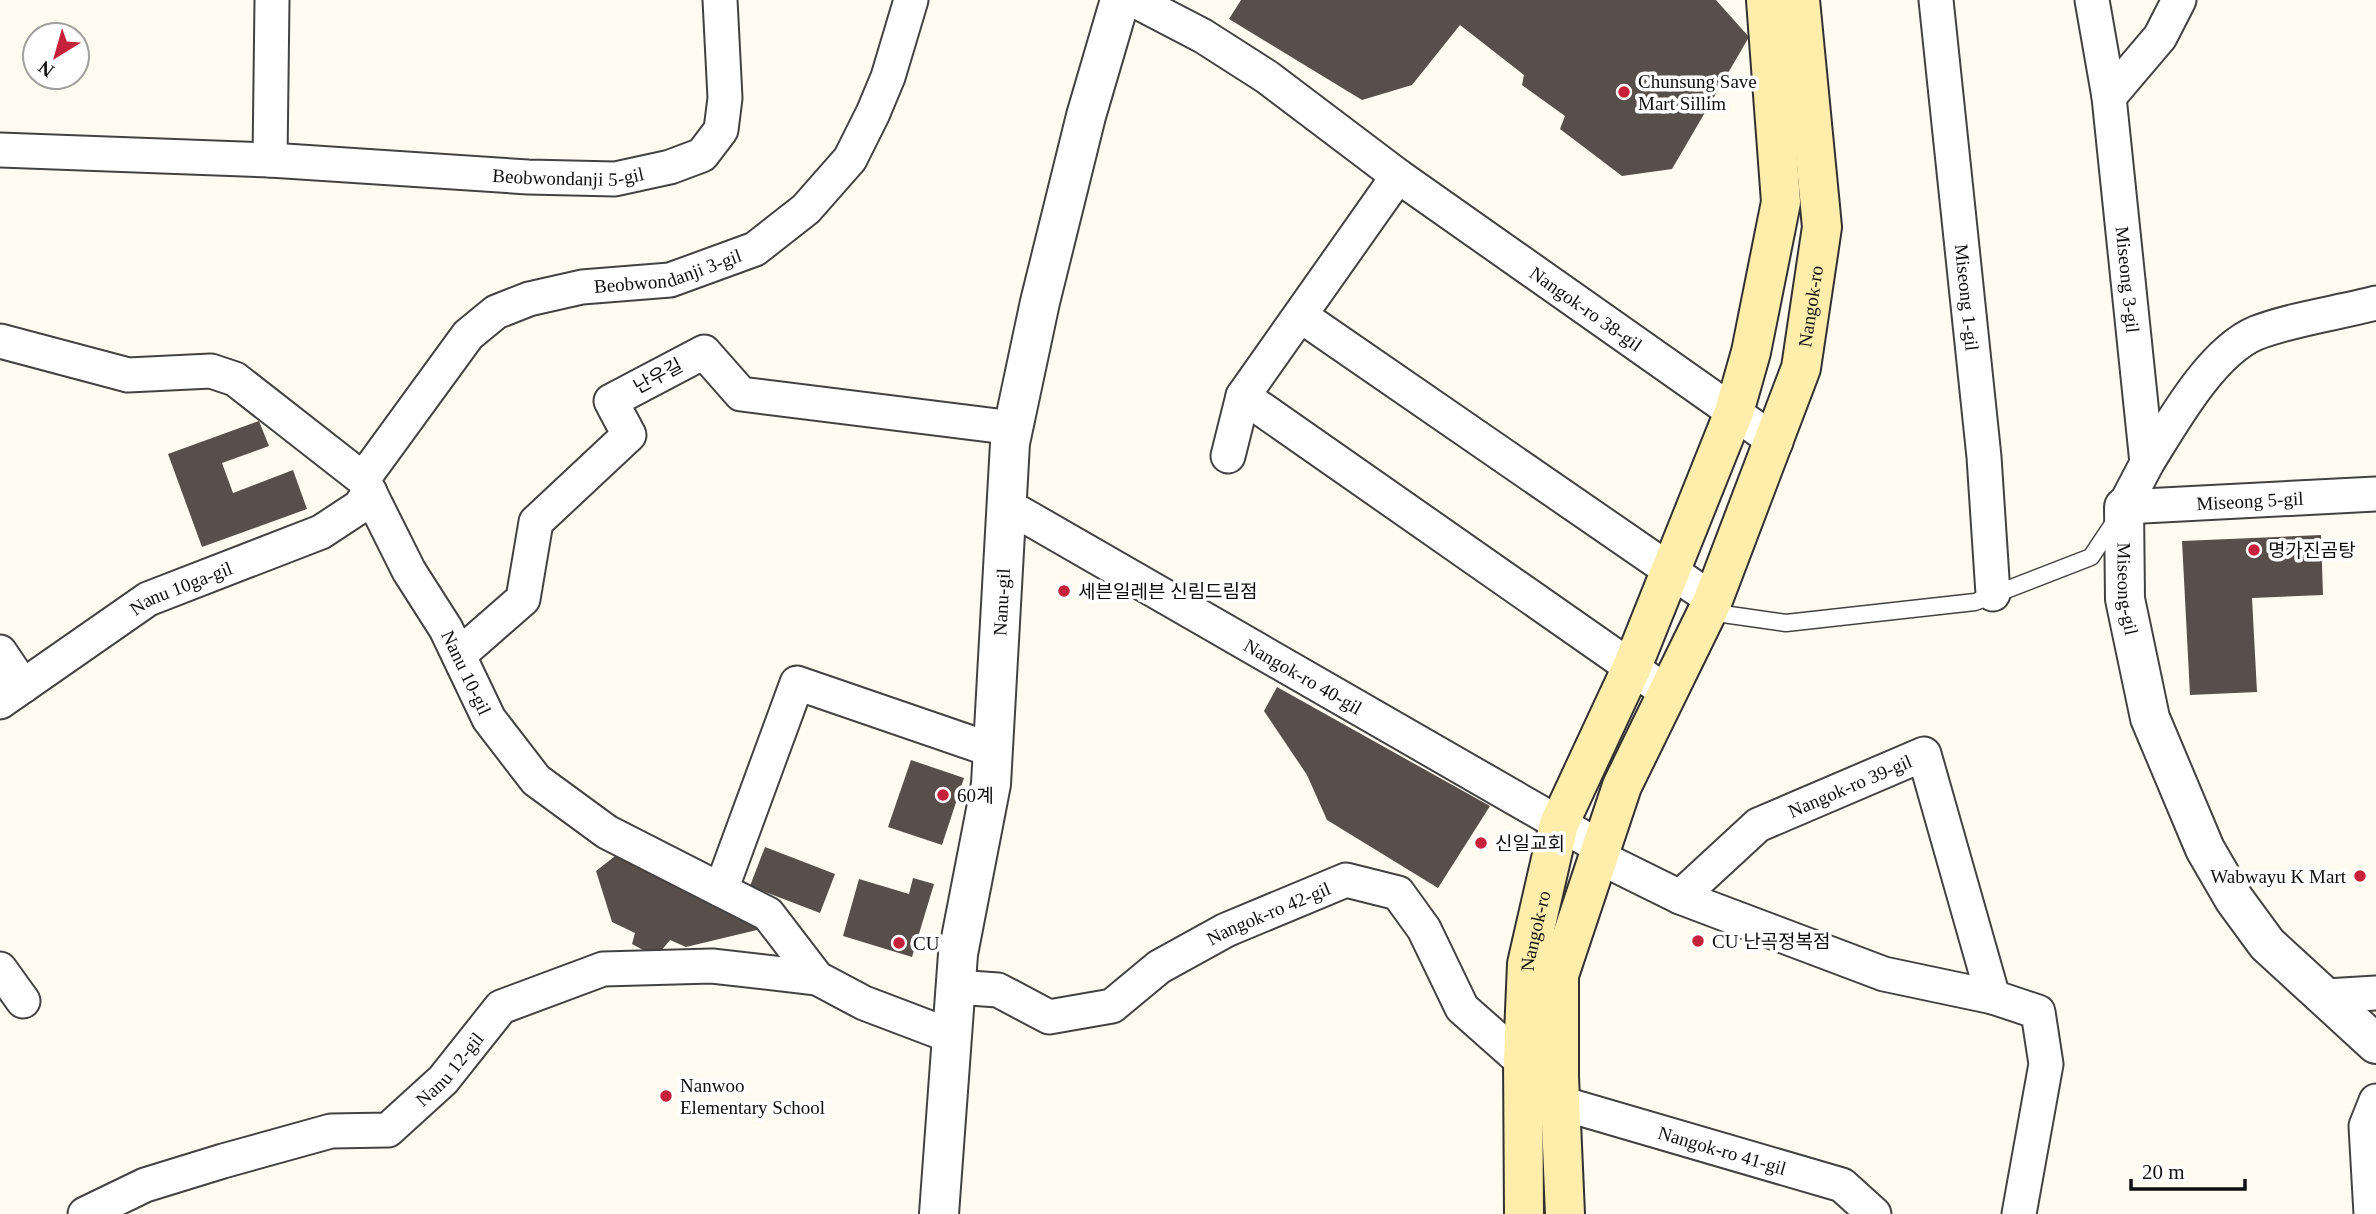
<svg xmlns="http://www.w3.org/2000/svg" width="2376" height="1214" viewBox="0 0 2376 1214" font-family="'Times New Roman','Noto Sans KR',serif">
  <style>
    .building { fill: #584f4b }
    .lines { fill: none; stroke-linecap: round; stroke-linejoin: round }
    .service-casing { stroke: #424242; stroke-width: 19 }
    .minor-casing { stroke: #424242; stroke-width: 37 }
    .tertiary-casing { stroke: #424242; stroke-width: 42 }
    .secondary-casing { stroke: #313131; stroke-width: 42 }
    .service { stroke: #fff; stroke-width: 16 }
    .minor { stroke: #fff; stroke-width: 33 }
    .tertiary { stroke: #fff; stroke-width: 38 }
    .secondary { stroke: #ffedac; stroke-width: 38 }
    .poi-dot { fill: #c5213b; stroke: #fff; stroke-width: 2.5 }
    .labels { text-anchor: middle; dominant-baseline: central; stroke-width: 7; stroke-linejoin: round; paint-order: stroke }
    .poi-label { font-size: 19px; fill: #0f0f0f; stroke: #fff; text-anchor: start }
    .street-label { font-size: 19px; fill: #0f0f0f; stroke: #fff }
  </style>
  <rect width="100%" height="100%" fill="#fffbf1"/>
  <!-- building -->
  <g class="building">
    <path d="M1241,0h475l33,37 -77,132 -50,7 -62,-47 5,-13 -43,-31 2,-10 -64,-50 -48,60 -50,15 -133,-81z"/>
    <path d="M259,421l10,25 -47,17 11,30 60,-23 14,39 -105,38 -34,-93z"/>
    <path d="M2321,535l2,60 -71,3 5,94 -67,3 -8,-154z"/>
    <path d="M1277,687l213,119 -52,82 -111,-68 -20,-45 -43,-64z"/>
    <path d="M911,760l53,18 -22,67 -54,-18z"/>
    <path d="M765,847l70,27 -15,39 -70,-27z"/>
    <path d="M619,853l142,76 -75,18 -16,-7 -14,17 -24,-13 3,-11 -23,-11 -16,-51z"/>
    <path d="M913,878l21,6 -22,73 -69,-21 16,-57 50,15z"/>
  </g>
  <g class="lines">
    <defs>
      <path id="service" d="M1709,612l77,11 189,-21 116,-45 26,-39"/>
      <g id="minor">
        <path id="s1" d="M1134,0l69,36 64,41 131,99 378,266"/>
        <path id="s2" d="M1936,0l48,457 9,137"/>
        <path id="s3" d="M2092,0l17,97 38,366 -23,44"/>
        <path d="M2109,97l51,-60 19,-37"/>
        <path id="s4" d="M0,150l270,10 258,17 87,2 55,-12 32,-12 19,-25 4,-32 -5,-98"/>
        <path d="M270,160l2,-160"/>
        <path d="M1301,316l412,284"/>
        <path id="s5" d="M0,341l128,34 83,-4 24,8 128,100 46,92 37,58 43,90 47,61 71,52 161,82 49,64 47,25 87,33"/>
        <path d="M1243,396l425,297"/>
        <path d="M1228,456l15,-60 155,-220"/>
        <path d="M2147,463c25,-40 64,-111 109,-130 36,-14 82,-20 120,-30"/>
        <path id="s6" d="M363,479l105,-144 28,-23 33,-13 53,-12 88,-7 85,-31 51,-40 44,-50 23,-46 15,-36 23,-77"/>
        <path id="s7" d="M1006,505l594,342"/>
        <path id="s8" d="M2124,507l252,-13"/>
        <path d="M0,652l23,34"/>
        <path d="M459,655l64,-56 13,-77 93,-87 -18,-34 93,-49 37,42 273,34"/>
        <path id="s9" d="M0,702l148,-103 173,-67 38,-25 11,-15"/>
        <path d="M1597,856l83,41 204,77 109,23 45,15 8,52 -27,150"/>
        <path d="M721,890l76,-207 195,67"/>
        <path id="s10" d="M1680,897l78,-72 166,-71 69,243"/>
        <path d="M0,969l23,32"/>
        <path id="s11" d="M955,987l43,3 51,27 63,-11 47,-39 67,-37 120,-50 52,13 26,36 38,79 53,47 26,13"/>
        <path d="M2326,996l50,-3"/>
        <path id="s12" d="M1561,1103l281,82 32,29"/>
        <path id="s13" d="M85,1214l60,-29 78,-24 108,-30 57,-1 55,-50 58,-73 102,-38 109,-3 105,12"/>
        <path d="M2371,1214l-5,-88 10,-25"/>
      </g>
      <g id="tertiary">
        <path id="s14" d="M2124,507l1,92 25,119 55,131 29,50 33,45 109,100"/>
        <path id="s15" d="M939,1214l19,-260 33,-170 19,-341 30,-141 46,-186 34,-116"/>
      </g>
      <g id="secondary">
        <path id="s16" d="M1524,1214l-1,-156 4,-94 32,-140 73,-157 102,-255 17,-60 30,-150 -15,-202"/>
        <path id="s17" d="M1565,1214l-6,-137v-102l63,-189 91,-186 88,-232 21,-141 -22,-227"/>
      </g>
    </defs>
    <!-- service casing -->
    <use href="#service" class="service-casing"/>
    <!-- minor casing -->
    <use href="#minor" class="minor-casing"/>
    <!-- tertiary casing -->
    <use href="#tertiary" class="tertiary-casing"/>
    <!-- secondary casing -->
    <use href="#secondary" class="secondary-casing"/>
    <!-- service -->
    <use href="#service" class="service"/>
    <!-- minor -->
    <use href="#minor" class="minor"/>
    <!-- tertiary -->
    <use href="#tertiary" class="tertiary"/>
    <!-- secondary -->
    <use href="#secondary" class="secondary"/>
  </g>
  <!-- markers -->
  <g class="poi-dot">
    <circle cx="1624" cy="92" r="7"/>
    <circle cx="2254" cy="550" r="7"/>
    <circle cx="1064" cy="591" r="7"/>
    <circle cx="943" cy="795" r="7"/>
    <circle cx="1481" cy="843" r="7"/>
    <circle cx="2360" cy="876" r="7"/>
    <circle cx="1698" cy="941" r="7"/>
    <circle cx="899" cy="943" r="7"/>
    <circle cx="666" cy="1096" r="7"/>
  </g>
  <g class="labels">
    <!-- poi labels -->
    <g class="poi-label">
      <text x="1638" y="81">Chunsung Save<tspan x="1638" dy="22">Mart Sillim</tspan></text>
      <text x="2268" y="550">명가진곰탕</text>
      <text x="1078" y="591">세븐일레븐 신림드림점</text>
      <text x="957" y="795">60계</text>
      <text x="1495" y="843">신일교회</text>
      <text x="2346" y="876" text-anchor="end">Wabwayu K Mart</text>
      <text x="1712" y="941">CU 난곡정복점</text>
      <text x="913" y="943">CU</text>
      <text x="680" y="1085">Nanwoo<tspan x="680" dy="22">Elementary School</tspan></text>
    </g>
    <!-- street labels -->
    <g class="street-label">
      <text stroke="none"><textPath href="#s4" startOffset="569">Beobwondanji 5-gil</textPath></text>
      <text stroke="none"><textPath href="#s6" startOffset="392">Beobwondanji 3-gil</textPath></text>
      <text stroke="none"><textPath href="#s3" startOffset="282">Miseong 3-gil</textPath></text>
      <text stroke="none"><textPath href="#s2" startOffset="299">Miseong 1-gil</textPath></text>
      <text stroke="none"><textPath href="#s17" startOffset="956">Nangok-ro</textPath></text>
      <text stroke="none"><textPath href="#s1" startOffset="548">Nangok-ro 38-gil</textPath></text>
      <text transform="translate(658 376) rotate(-28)">난우길</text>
      <text stroke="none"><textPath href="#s8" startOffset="126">Miseong 5-gil</textPath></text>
      <text stroke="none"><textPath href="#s14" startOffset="82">Miseong-gil</textPath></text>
      <text stroke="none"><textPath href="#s9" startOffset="215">Nanu 10ga-gil</textPath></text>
      <text stroke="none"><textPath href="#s15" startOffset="616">Nanu-gil</textPath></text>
      <text stroke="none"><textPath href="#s5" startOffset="623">Nanu 10-gil</textPath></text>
      <text stroke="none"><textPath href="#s7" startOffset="343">Nangok-ro 40-gil</textPath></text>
      <text stroke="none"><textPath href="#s10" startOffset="206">Nangok-ro 39-gil</textPath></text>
      <text stroke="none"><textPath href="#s11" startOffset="348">Nangok-ro 42-gil</textPath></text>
      <text stroke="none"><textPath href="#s16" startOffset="284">Nangok-ro</textPath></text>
      <text stroke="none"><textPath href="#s13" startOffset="404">Nanu 12-gil</textPath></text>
      <text stroke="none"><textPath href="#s12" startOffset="168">Nangok-ro 41-gil</textPath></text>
    </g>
  </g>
  <!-- north arrow -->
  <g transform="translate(56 56) rotate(217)"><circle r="33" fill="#ffffff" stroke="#9f9f9f" stroke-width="2"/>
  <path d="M0-5L12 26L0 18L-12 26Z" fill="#c5213b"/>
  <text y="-10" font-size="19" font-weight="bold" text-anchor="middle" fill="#0f0f0f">N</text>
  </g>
  <!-- scale -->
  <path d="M2131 1179v10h114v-10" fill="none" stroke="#0f0f0f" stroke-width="3.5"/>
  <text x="2142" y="1179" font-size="21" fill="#0f0f0f" stroke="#ffffff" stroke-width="5" paint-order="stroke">20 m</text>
</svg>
